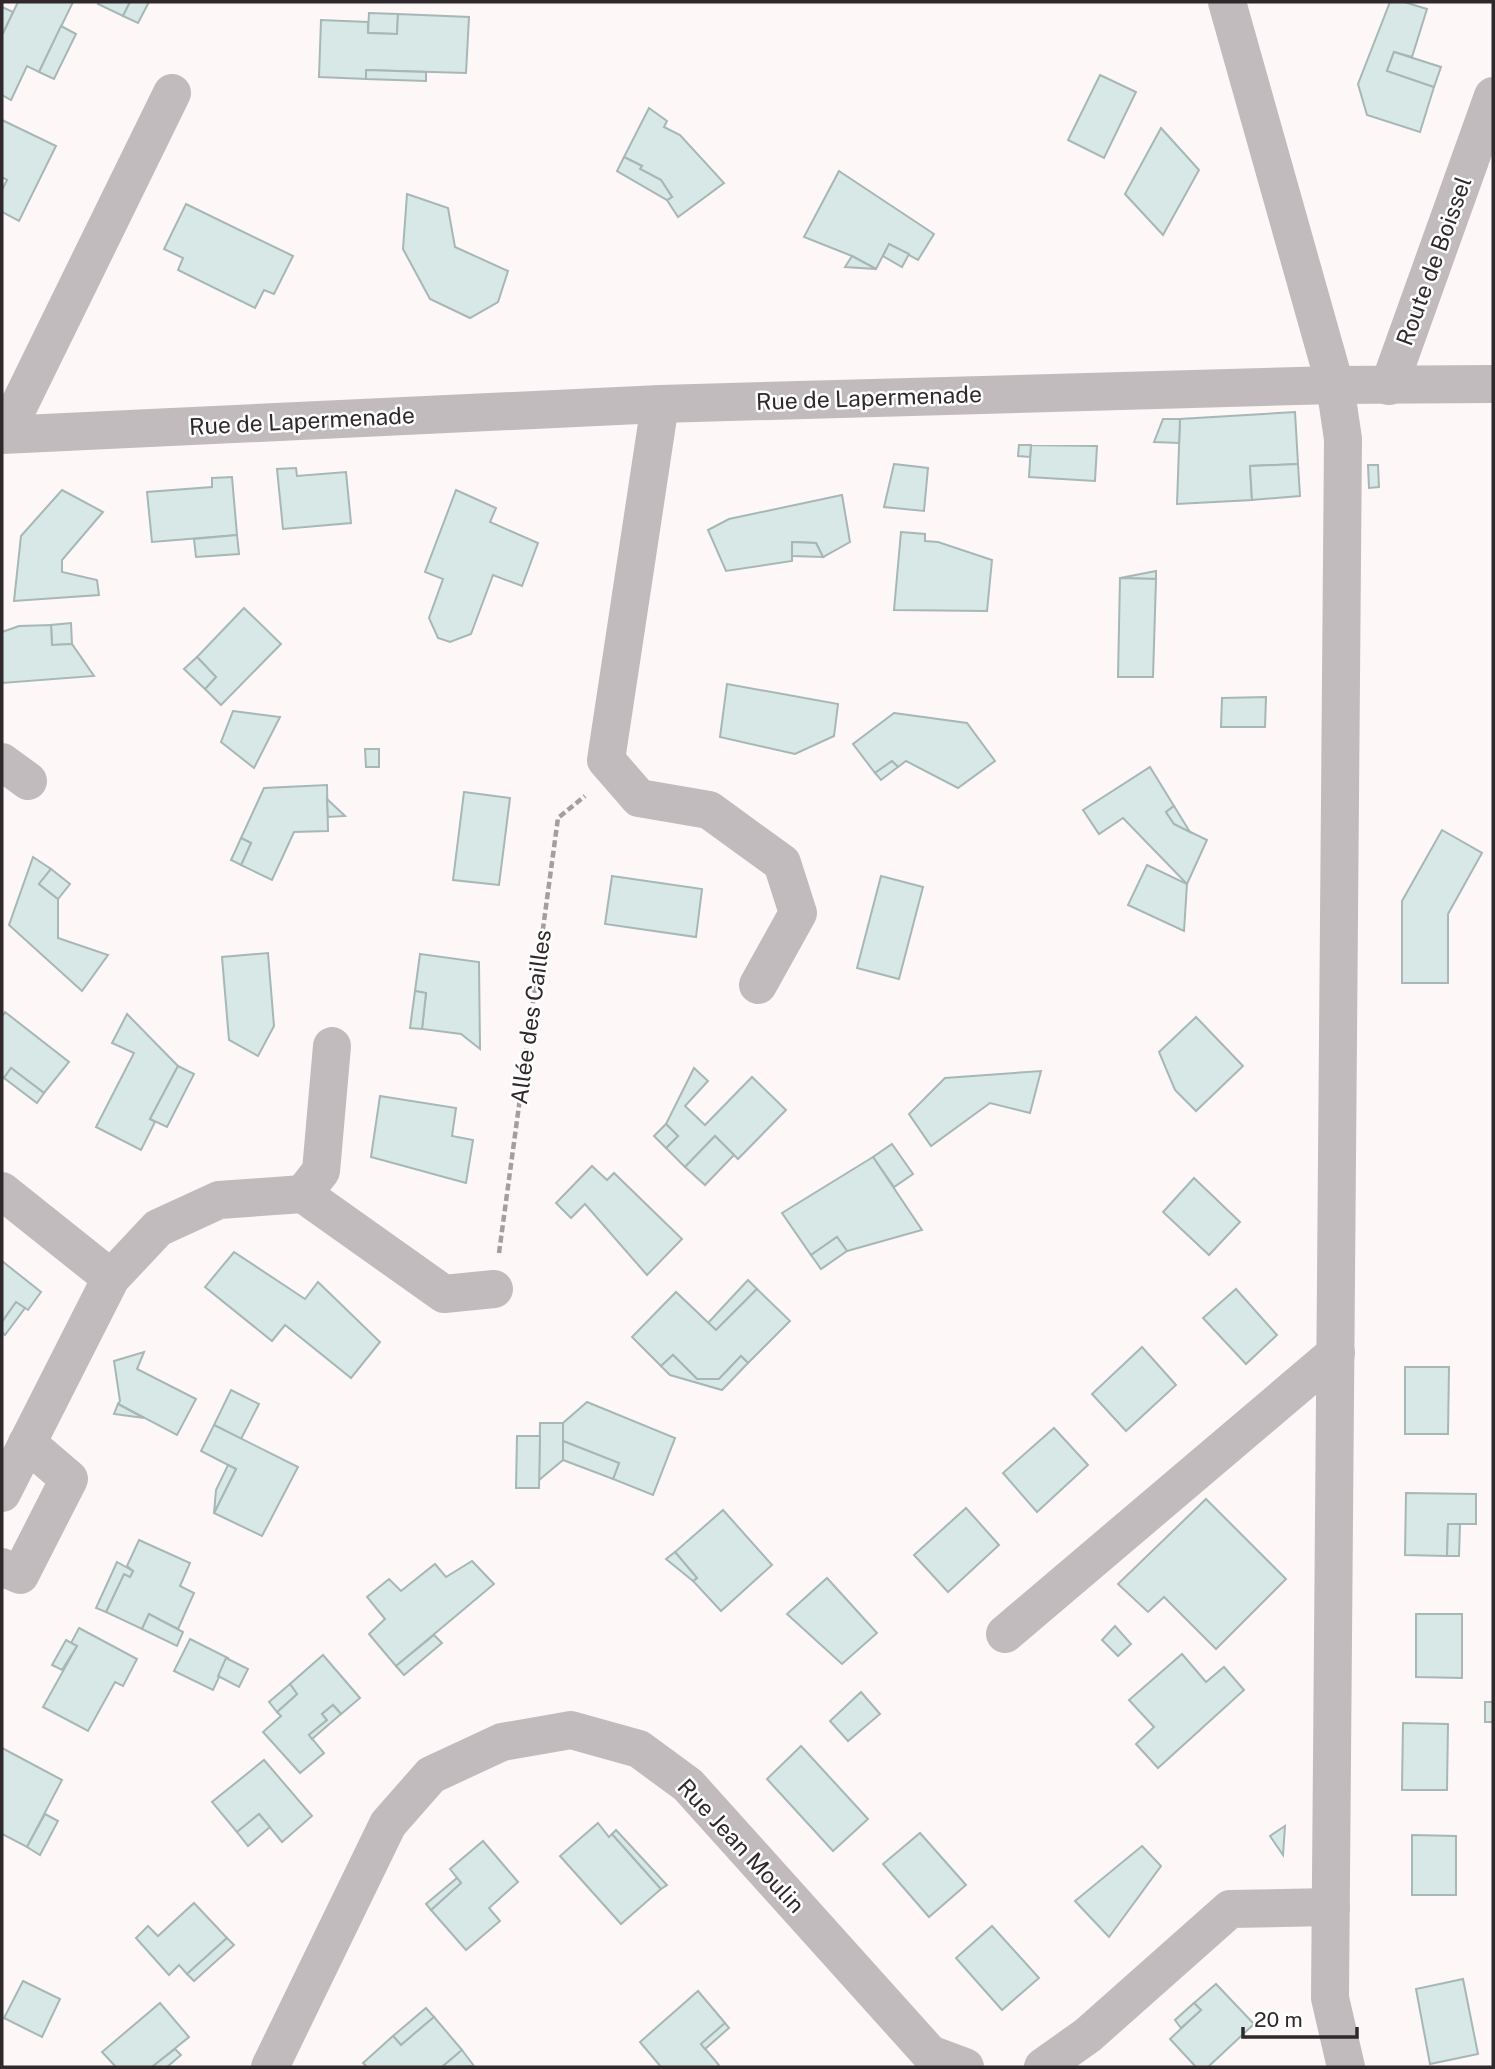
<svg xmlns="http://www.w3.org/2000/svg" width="1495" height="2069" font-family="'Public Sans',sans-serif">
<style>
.building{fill:#d7e8e6;stroke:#a7b7b5;stroke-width:2}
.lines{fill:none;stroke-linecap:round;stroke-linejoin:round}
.path{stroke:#a49ea0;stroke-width:4.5;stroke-dasharray:7 3.5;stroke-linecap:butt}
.minor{stroke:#c2bbbd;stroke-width:38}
.labels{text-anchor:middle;stroke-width:5;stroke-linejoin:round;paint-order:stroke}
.street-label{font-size:23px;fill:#2f292b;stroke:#fff}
</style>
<rect width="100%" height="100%" fill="#fdf7f8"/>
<g class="building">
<path d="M18 2H73L39 72 27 66 11 100 2 95V35Z"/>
<path d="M99 2H130L123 16 98 4Z"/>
<path d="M130 2H149L138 23 123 16Z"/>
<path d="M1390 2H1404L1427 9 1412 57 1394 52 1387 71 1434 87 1420 132 1367 115 1358 84Z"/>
<path d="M2 7 13 12 2 35Z"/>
<path d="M369 13 398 14 397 34 368 33Z"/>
<path d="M398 14 469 17 466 73 366 70V79L319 77 321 20 368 22V33L397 34Z"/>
<path d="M61 26 76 34 54 79 39 72Z"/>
<path d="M1394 52 1441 67 1434 87 1387 71Z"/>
<path d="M366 70 426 72V81L366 79Z"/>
<path d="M1100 75 1136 92 1104 158 1068 140Z"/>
<path d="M649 108 667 121 664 127 680 135 724 183 678 217 667 200 672 197 661 180 640 169 642 166 624 157Z"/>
<path d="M2 120 56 146 19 221 2 212V190L7 180 2 177Z"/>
<path d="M1161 128 1199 170 1163 235 1125 194Z"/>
<path d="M624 157 642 166 640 169 661 180 672 197 667 200 617 171Z"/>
<path d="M839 171 934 234 918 260 889 244 876 269 852 256 804 237Z"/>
<path d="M407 194 448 208 455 247 508 271 498 302 470 318 430 299 403 249Z"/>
<path d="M186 204 293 256 274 294 264 290 255 308 178 270 183 258 164 249Z"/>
<path d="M889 244 909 254 902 267 883 256Z"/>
<path d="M852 256 876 269 845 267Z"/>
<path d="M1295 412 1298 464 1250 466 1252 500 1177 504 1180 419Z"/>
<path d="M1163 419H1180L1179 443 1154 442Z"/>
<path d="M1019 445 1097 446 1095 481 1029 477 1031 445Z"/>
<path d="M1019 445H1031L1030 457 1018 456Z"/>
<path d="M894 464 928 468 924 511 884 507Z"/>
<path d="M1298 464 1300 496 1252 500 1250 466Z"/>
<path d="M1368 465H1378L1379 487 1369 488Z"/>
<path d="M296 468 297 476 346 472 351 523 283 529 277 469Z"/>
<path d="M232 477 237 535 152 542 147 492 212 487V478Z"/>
<path d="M62 490 103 512 62 560V572L97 580 99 595 14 601 21 536Z"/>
<path d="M456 490 496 508 490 522 538 543 522 586 493 575 471 634 450 642 438 638 429 618 443 579 425 572Z"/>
<path d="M842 495 850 542 823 557 816 543 792 542V561L726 571 708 530 729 519Z"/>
<path d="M901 532 925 534V541L938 542 992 560 987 611 894 610Z"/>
<path d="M237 535 239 554 196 557 194 539Z"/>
<path d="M792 542 816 543 823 557 792 556Z"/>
<path d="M1156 571V579L1120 578Z"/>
<path d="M1120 578 1156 579 1153 677H1118Z"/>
<path d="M244 608 281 644 221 705 205 689 216 677 197 657Z"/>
<path d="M71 623 72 644 52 645 51 625Z"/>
<path d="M51 625 52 645 72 644 94 676 2 683V632L19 626Z"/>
<path d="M197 657 216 677 205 689 184 669Z"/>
<path d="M727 684 838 704 834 736 795 754 720 737Z"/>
<path d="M1266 697 1265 727H1221L1222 698Z"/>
<path d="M233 711 280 717 254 768 221 742Z"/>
<path d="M894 713 967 723 995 761 958 788 906 761 898 767 892 761 875 773 853 744Z"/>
<path d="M365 749H379V767H366Z"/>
<path d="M892 761 898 767 881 780 875 773Z"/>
<path d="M1150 767 1174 806 1166 812 1174 824 1207 840 1187 884 1123 818 1099 834 1083 810Z"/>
<path d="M327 785 328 831 294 832 272 880 241 865 251 843 241 838 264 788Z"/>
<path d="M464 792 510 798 499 885 453 880Z"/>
<path d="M327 799 345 816 328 817Z"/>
<path d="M1174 806 1190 832 1174 824 1166 812Z"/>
<path d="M1442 830 1482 853 1448 914V983H1402V901Z"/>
<path d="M241 838 251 843 241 865 231 860Z"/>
<path d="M33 857 51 869 39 884 58 899V938L108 955 82 991 9 925Z"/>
<path d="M1147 865 1187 884 1184 931 1128 905Z"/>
<path d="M51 869 70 884 58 899 39 884Z"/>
<path d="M612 876 702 889 696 937 605 924Z"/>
<path d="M881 876 923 887 899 979 857 968Z"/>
<path d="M268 953 274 1026 258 1056 229 1040 222 957Z"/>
<path d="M420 954 479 962 480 1049 461 1034 422 1029 426 993 415 991Z"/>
<path d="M415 991 426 993 422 1029 410 1028Z"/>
<path d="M5 1012 69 1062 44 1093 11 1068 4 1078 2 1076V1017Z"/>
<path d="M127 1014 178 1066 150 1119 155 1122 141 1150 96 1127 134 1053 112 1043Z"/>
<path d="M1196 1017 1243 1066 1196 1111 1175 1090 1159 1052Z"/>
<path d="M178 1066 194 1074 167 1127 150 1119Z"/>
<path d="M11 1068 44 1093 37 1103 4 1078Z"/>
<path d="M694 1068 708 1081 685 1106 705 1125 752 1077 786 1110 738 1159 715 1136 685 1167 666 1148 678 1136 666 1124Z"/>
<path d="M1041 1071 1030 1113 990 1103 931 1146 909 1114 945 1078Z"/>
<path d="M380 1096 456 1108 452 1136 473 1140 466 1183 371 1157Z"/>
<path d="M666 1124 678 1136 666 1148 654 1136Z"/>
<path d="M715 1136 734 1155 705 1185 685 1167Z"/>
<path d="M892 1144 913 1174 894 1187 873 1157Z"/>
<path d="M873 1157 922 1230 847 1251 837 1237 811 1255 782 1213Z"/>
<path d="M592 1166 607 1180 614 1173 682 1239 647 1275 585 1204 571 1218 556 1203Z"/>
<path d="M1194 1178 1240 1222 1209 1255 1163 1212Z"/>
<path d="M837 1237 847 1251 821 1269 811 1255Z"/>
<path d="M234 1252 305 1299 318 1282 380 1342 351 1378 285 1325 272 1341 205 1287Z"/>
<path d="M2 1261 41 1292 28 1310 16 1302 2 1322Z"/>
<path d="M748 1280 757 1289 716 1330 708 1323Z"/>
<path d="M757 1289 790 1321 748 1363 741 1356 719 1379H697L673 1355 661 1366 632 1337 676 1292 716 1330Z"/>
<path d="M1236 1289 1277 1335 1246 1364 1203 1318Z"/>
<path d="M16 1302 25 1308 5 1335 2 1332V1322Z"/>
<path d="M1142 1347 1176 1385 1126 1431 1092 1394Z"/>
<path d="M144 1352 137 1369 196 1399 177 1435 118 1404 120 1401 114 1361Z"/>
<path d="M673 1355 697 1379H719L741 1356 748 1363 722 1390 670 1375 661 1366Z"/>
<path d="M1405 1367H1449L1448 1434H1405Z"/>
<path d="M231 1390 259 1404 241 1439 214 1425Z"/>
<path d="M587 1402 675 1438 653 1495 613 1479 619 1463 563 1441V1423Z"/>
<path d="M118 1404 144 1418 114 1414Z"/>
<path d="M540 1423H563V1460L539 1480Z"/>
<path d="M214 1425 298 1467 262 1536 214 1513 236 1469 201 1451Z"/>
<path d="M1054 1428 1088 1465 1037 1512 1003 1473Z"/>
<path d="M517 1436H540L539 1488H516Z"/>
<path d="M563 1441 619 1463 613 1479 563 1460Z"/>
<path d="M228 1465 236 1469 214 1513 216 1490Z"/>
<path d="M1406 1493 1476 1494V1524H1448L1447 1556 1405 1555Z"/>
<path d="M1206 1499 1286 1579 1216 1649 1164 1597 1148 1612 1118 1584Z"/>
<path d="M966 1508 999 1545 948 1592 914 1555Z"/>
<path d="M723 1510 772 1565 721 1611 693 1581 697 1578 675 1552Z"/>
<path d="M1448 1524H1460L1459 1556H1447Z"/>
<path d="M139 1540 190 1563 180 1586 194 1593 178 1629 149 1614 142 1629 106 1612 124 1574 130 1577 133 1571 127 1566Z"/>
<path d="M675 1552 697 1578 693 1581 666 1559Z"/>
<path d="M472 1561 494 1584 396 1666 369 1634 385 1619 367 1597 389 1579 401 1591 435 1564 446 1577Z"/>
<path d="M117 1562 133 1571 130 1577 124 1574 106 1612 96 1608Z"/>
<path d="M827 1578 877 1633 842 1664 787 1614Z"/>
<path d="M149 1614 183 1632 177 1646 142 1629Z"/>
<path d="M1416 1614H1462V1678L1416 1677Z"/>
<path d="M1115 1626 1131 1644 1118 1656 1102 1640Z"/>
<path d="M79 1628 137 1659 123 1686 115 1682 88 1731 43 1707 77 1646 71 1643Z"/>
<path d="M434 1635 442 1643 404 1675 396 1666Z"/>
<path d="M190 1639 228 1658 213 1690 174 1671Z"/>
<path d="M66 1640 77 1646 62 1670 52 1665Z"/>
<path d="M1182 1654 1206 1682 1224 1667 1244 1690 1158 1768 1136 1744 1154 1727 1129 1700Z"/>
<path d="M323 1655 360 1698 341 1714 333 1705 322 1714 327 1720 309 1735 324 1753 300 1773 263 1732 281 1716 277 1712 297 1694 290 1684Z"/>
<path d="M226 1658 248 1669 239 1687 218 1676Z"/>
<path d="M290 1684 297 1694 277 1712 269 1702Z"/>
<path d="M861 1692 880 1714 848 1741 830 1721Z"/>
<rect x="1485" y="1702" width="8" height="20"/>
<path d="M333 1705 341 1714 312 1739 309 1735 327 1720 322 1714Z"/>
<path d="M1403 1723 1448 1724 1447 1790H1402Z"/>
<path d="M801 1746 868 1819 833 1851 767 1779Z"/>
<path d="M2 1748 62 1780 27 1847 2 1834Z"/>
<path d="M264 1760 312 1816 282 1842 259 1814 237 1832 212 1802Z"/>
<path d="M45 1814 58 1821 40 1855 27 1847Z"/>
<path d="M259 1814 270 1827 248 1846 237 1832Z"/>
<path d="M598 1823 609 1837 612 1834 661 1889 621 1924 560 1856Z"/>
<path d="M1285 1826 1283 1855 1270 1836Z"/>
<path d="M616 1830 667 1885 661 1889 612 1834Z"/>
<path d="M920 1833 966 1885 929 1917 883 1864Z"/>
<path d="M1412 1835 1456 1836V1895H1412Z"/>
<path d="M483 1841 518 1882 489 1908 500 1921 466 1950 431 1910 461 1883 450 1869Z"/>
<path d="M1142 1846 1161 1866 1109 1937 1075 1901Z"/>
<path d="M457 1878 461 1883 431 1910 426 1904Z"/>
<path d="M194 1903 227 1938 187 1974 179 1965 169 1975 136 1938 148 1926 158 1936Z"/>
<path d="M992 1926 1039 1978 1002 2010 956 1958Z"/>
<path d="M227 1938 234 1945 194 1981 187 1974Z"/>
<path d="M1463 1979 1478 2054 1430 2064 1416 1989Z"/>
<path d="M23 1981 60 1999 42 2037 4 2018Z"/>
<path d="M1216 1984 1254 2024 1208 2067H1196L1170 2039 1201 2010 1194 2003Z"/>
<path d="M698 1991 725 2023 701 2044 719 2065 716 2067H661L640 2042Z"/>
<path d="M160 2003 189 2037 152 2067H116L102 2052Z"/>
<path d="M1194 2003 1201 2010 1181 2028 1175 2020Z"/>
<path d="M426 2008 434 2017 401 2045 393 2036Z"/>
<path d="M434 2017 462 2050 442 2067H367L363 2063 393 2036 401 2045Z"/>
<path d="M725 2023 729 2028 705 2049 701 2044Z"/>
<path d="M175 2049 181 2055 167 2067H152Z"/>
<path d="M462 2050 474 2066 442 2067Z"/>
</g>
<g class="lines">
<path class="path" d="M499 1253 558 818 585 796"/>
<g class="minor">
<path d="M1227 2 1335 385 1343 439 1330 1998 1346 2067"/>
<path d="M1389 386 1493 96"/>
<path d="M660 404 606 760 639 798 709 810 782 863 798 913 758 985"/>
<path d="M5 434 172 93"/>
<path d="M2 435 660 404 1335 385 1493 384"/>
<path d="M2 762 28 781"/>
<path d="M2 1191 111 1278"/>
<path d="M303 1194 321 1171 332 1046"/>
<path d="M2 1493 111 1278 158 1228 219 1200 303 1194 444 1294 494 1289"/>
<path d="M2 1567 20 1575 69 1479 27 1443"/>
<path d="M1005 1634 1336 1353"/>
<path d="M270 2067 388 1824 431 1775 502 1742 571 1730 639 1749 688 1785 930 2054 965 2067"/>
<path d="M1043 2067 1088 2035 1230 1909 1331 1907"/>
</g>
</g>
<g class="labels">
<g class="street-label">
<text transform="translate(1434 261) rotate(-70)" y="8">Route de Boissel</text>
<text transform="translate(869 398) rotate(-2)" y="8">Rue de Lapermenade</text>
<text transform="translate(302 421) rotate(-3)" y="8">Rue de Lapermenade</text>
<text transform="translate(531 1017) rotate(-82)" y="8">Allée des Cailles</text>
<text transform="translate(741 1846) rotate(47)" y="8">Rue Jean Moulin</text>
</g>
</g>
<rect width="1495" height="2069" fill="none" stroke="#2f292b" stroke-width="7"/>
<path d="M1243 2027v10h114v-10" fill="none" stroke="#2f292b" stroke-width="3.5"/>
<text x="1254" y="2027" font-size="21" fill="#2f292b" stroke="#ffffff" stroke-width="5" paint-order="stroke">20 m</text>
</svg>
